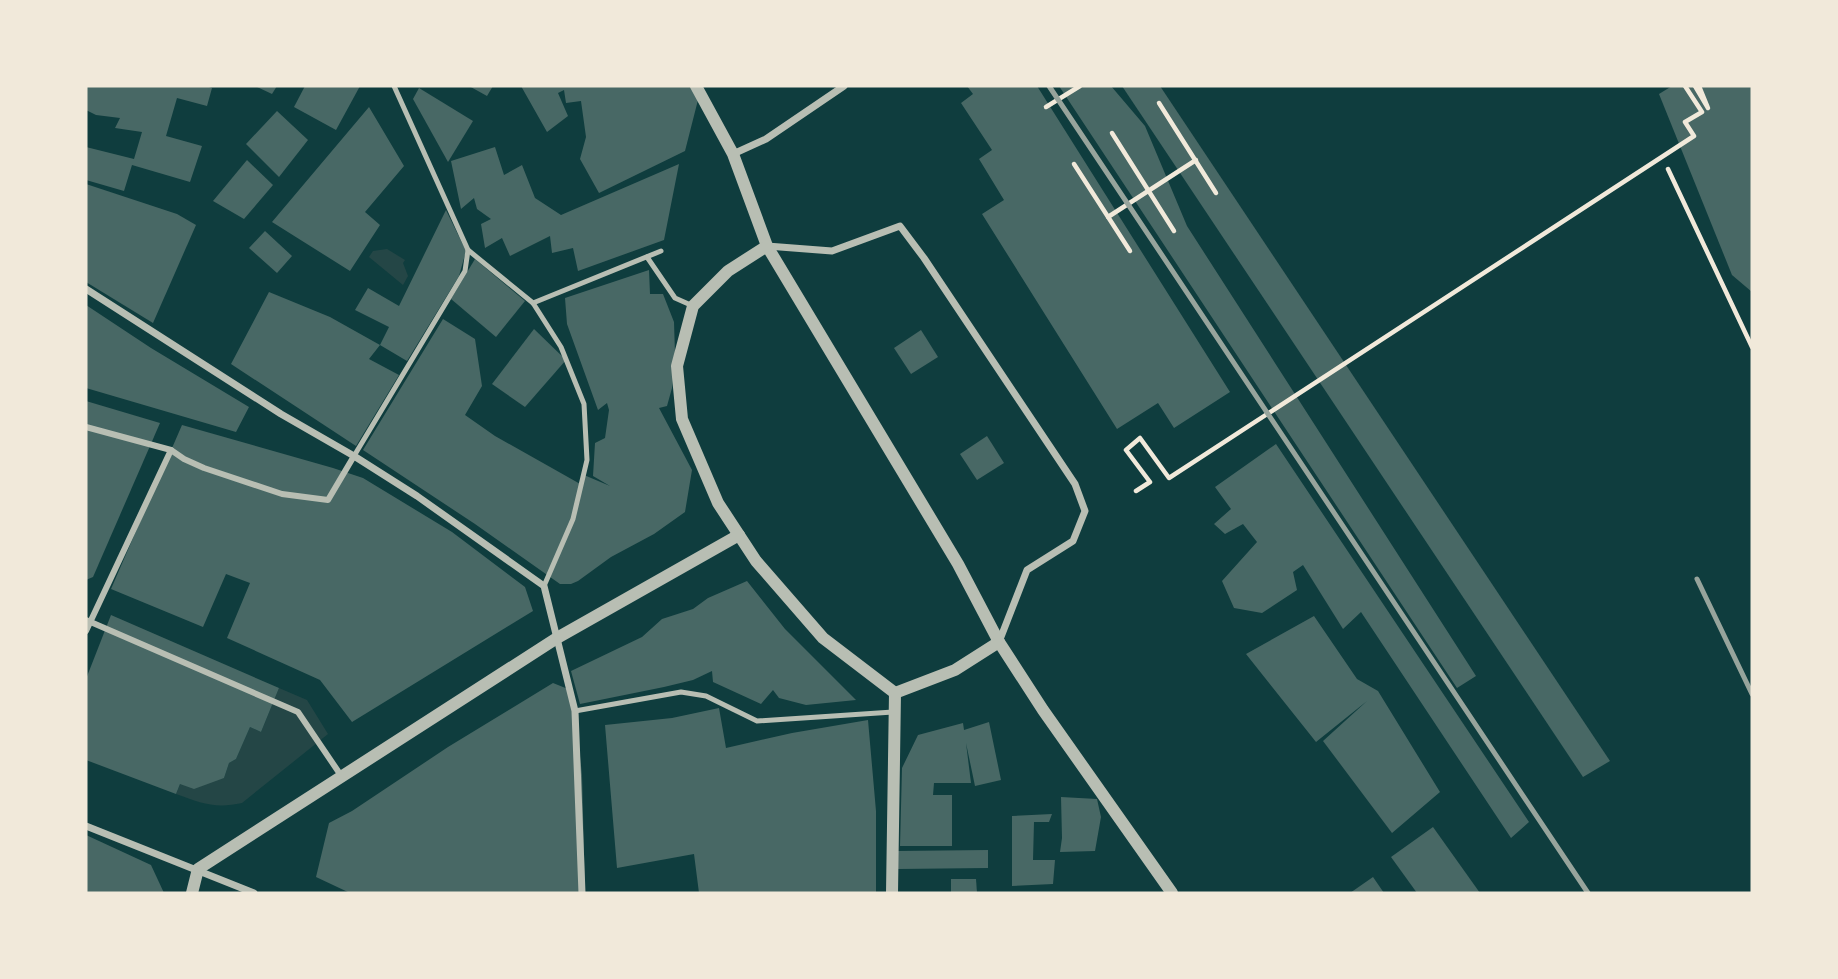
<svg xmlns="http://www.w3.org/2000/svg" width="1838" height="979" font-family="'DejaVu Sans',sans-serif">
<style>
.green{fill:#244646}
.building{fill:#486865}
.lines{fill:none;stroke-linecap:round;stroke-linejoin:round}
.path{stroke:#f1e9da;stroke-width:4.5}
.service{stroke:#b8beb3;stroke-width:5}
.pedestrian{stroke:#b8beb3;stroke-width:6}
.minor{stroke:#b8beb3;stroke-width:7}
.tertiary{stroke:#b8beb3;stroke-width:12}
.rail{stroke:#97a49c;stroke-width:5}
</style>
<rect width="100%" height="100%" fill="#0f3d3e"/>
<g class="green">
<path d="M387 249 405 260 403 263 408 276 403 285 369 257 373 251Z"/>
<path d="M279 688 307 700 328 734 242 803C215 809 201 803 176 794L180 784 224 778 229 763 236 759 250 727 261 732Z"/>
</g>
<g class="building">
<path d="M86 86H206L212 88 207 106 177 98 166 136 202 146 190 182 132 165 124 191 86 180V147L134 159 142 132 115 128 120 118 96 115 86 110Z"/>
<path d="M255 86H277L272 94Z"/>
<path d="M305 86H360L336 130 294 107Z"/>
<path d="M469 86H493L487 96Z"/>
<path d="M521 86H693L699 96 685 151 599 193 580 159 586 137 581 101 566 103 564 90 558 93 568 116 547 132Z"/>
<path d="M967 86H1037L1230 392 1174 428 1158 403 1117 429 982 214 1004 200 979 159 992 150 961 103 973 94Z"/>
<path d="M1059 86H1111L1145 126 1187 226 1476 676 1457 688Z"/>
<path d="M1122 86H1160L1610 761 1583 777Z"/>
<path d="M1672 86H1752V292L1732 275 1659 94Z"/>
<path d="M419 88 473 121 448 162 413 99Z"/>
<path d="M369 107 404 166 365 212 380 225 350 271 272 222Z"/>
<path d="M277 111 308 140 279 177 246 144Z"/>
<path d="M495 147 504 175 522 165 535 198 561 215 679 164 664 240 578 271 573 248 552 253 550 236 510 256 502 238 485 248 481 224 491 219 477 209 474 198 461 209 451 161Z"/>
<path d="M247 160 273 185 244 219 213 201Z"/>
<path d="M86 184 177 214 196 225 153 323 86 282Z"/>
<path d="M446 210 466 251 459 276 407 361 380 345 389 327 355 310 368 288 399 306Z"/>
<path d="M265 231 292 256 277 273 249 248Z"/>
<path d="M475 259 525 301 496 337 451 299Z"/>
<path d="M649 270 650 294H663L674 322 675 354 672 388 667 406 659 408 692 470 685 512 654 534 611 557 578 581 571 584H560L475 524 363 450 443 319 475 339 482 386 465 415 495 436 582 485 584 475 610 486 593 476 595 443 605 438 609 410 607 403 598 410 567 324 565 298Z"/>
<path d="M269 292 330 317 380 345 369 359 399 375 356 446 231 364Z"/>
<path d="M86 305 151 348 249 407 236 432 86 388Z"/>
<path d="M534 329 566 360 525 407 492 384Z"/>
<path d="M921 330 938 357 911 374 894 348Z"/>
<path d="M86 401 160 423 93 577 86 580Z"/>
<path d="M182 425 333 468 363 478 452 532 525 587 533 611 352 722 320 680 227 638 250 583 226 574 203 627 111 589Z"/>
<path d="M987 436 1004 463 977 480 960 454Z"/>
<path d="M1276 444 1529 822 1511 838 1361 612 1343 629 1303 565 1293 572 1297 590 1262 613 1234 608 1222 581 1257 542 1243 524 1225 534 1214 524 1231 509 1215 487Z"/>
<path d="M747 581 785 629 856 700 806 705 779 698 773 690 761 704 713 682 712 671 693 680 664 687 580 704 571 671 642 637 662 619 693 609 708 598Z"/>
<path d="M111 615 279 688 261 732 250 727 236 759 229 763 224 778 194 789 180 784 176 794 86 760V679Z"/>
<path d="M1314 616 1357 679 1378 691 1440 792 1392 833 1323 741 1367 701 1316 742 1246 654Z"/>
<path d="M553 683 573 691 582 775 585 893H350L316 877 329 823 352 811 448 747Z"/>
<path d="M719 708 726 748 792 733 868 720 876 811V893H699L694 854 617 868 605 725 672 718Z"/>
<path d="M989 722 1001 780 975 786 966 743 971 783H934L933 795H952V846H900L902 768 918 735 963 723 964 730Z"/>
<path d="M1061 797 1097 799 1101 817 1095 851 1060 852 1062 838Z"/>
<path d="M1052 814 1049 822H1034L1033 860H1055L1053 884 1012 886V816Z"/>
<path d="M1433 827 1480 893H1417L1391 857Z"/>
<path d="M86 835 151 865 164 893H86Z"/>
<path d="M988 850V868L898 869 897 851Z"/>
<path d="M1373 877 1384 893H1350Z"/>
<path d="M951 879H976L977 893H951Z"/>
</g>
<g class="lines">
<g class="path">
<path d="M1695 86 1708 108 1699 86"/>
<path d="M1159 103 1216 193"/>
<path d="M1046 107 1080 86"/>
<path d="M1112 133 1174 231"/>
<path d="M1074 164 1130 251"/>
<path d="M1668 169 1752 347"/>
<path d="M1108 217 1196 160"/>
<path d="M1136 491 1150 482 1126 450 1140 438 1169 478 1694 136 1685 122 1702 112 1685 86"/>
</g>
<g class="service">
<path d="M394 86 468 250 533 303 561 347 584 404 587 460 573 519 544 586"/>
<path d="M647 257 675 298 693 306"/>
<path d="M533 303 661 251"/>
<path d="M354 456 465 271 468 250"/>
<path d="M575 711 681 692 706 696 757 721 893 712"/>
</g>
<g class="pedestrian">
<path d="M86 427 171 450 184 459 204 468 282 494 328 500 354 456"/>
<path d="M86 620 298 712 342 777"/>
<path d="M86 631 171 450"/>
</g>
<g class="minor">
<path d="M733 154 766 139 844 86"/>
<path d="M767 246 832 251 900 226 924 258 1075 484 1085 511 1073 541 1027 570 999 642"/>
<path d="M86 289 281 414 354 456 417 496 544 586 575 711 582 893"/>
<path d="M86 826 254 893"/>
</g>
<g class="tertiary">
<path d="M696 86 733 154 767 246 958 564 999 642 1043 710 1172 893"/>
<path d="M767 246 728 271 693 306 677 366 682 419 718 503 756 561 823 638 895 693 892 893"/>
<path d="M895 693 955 670 999 642"/>
<path d="M192 893 198 869 557 638 739 535"/>
</g>
<g class="rail">
<path d="M1049 86 1588 893"/>
<path d="M1697 579 1752 694"/>
</g>
</g>
<rect width="1838" height="979" fill="none" stroke="#f1e9da" stroke-width="175"/>
</svg>
